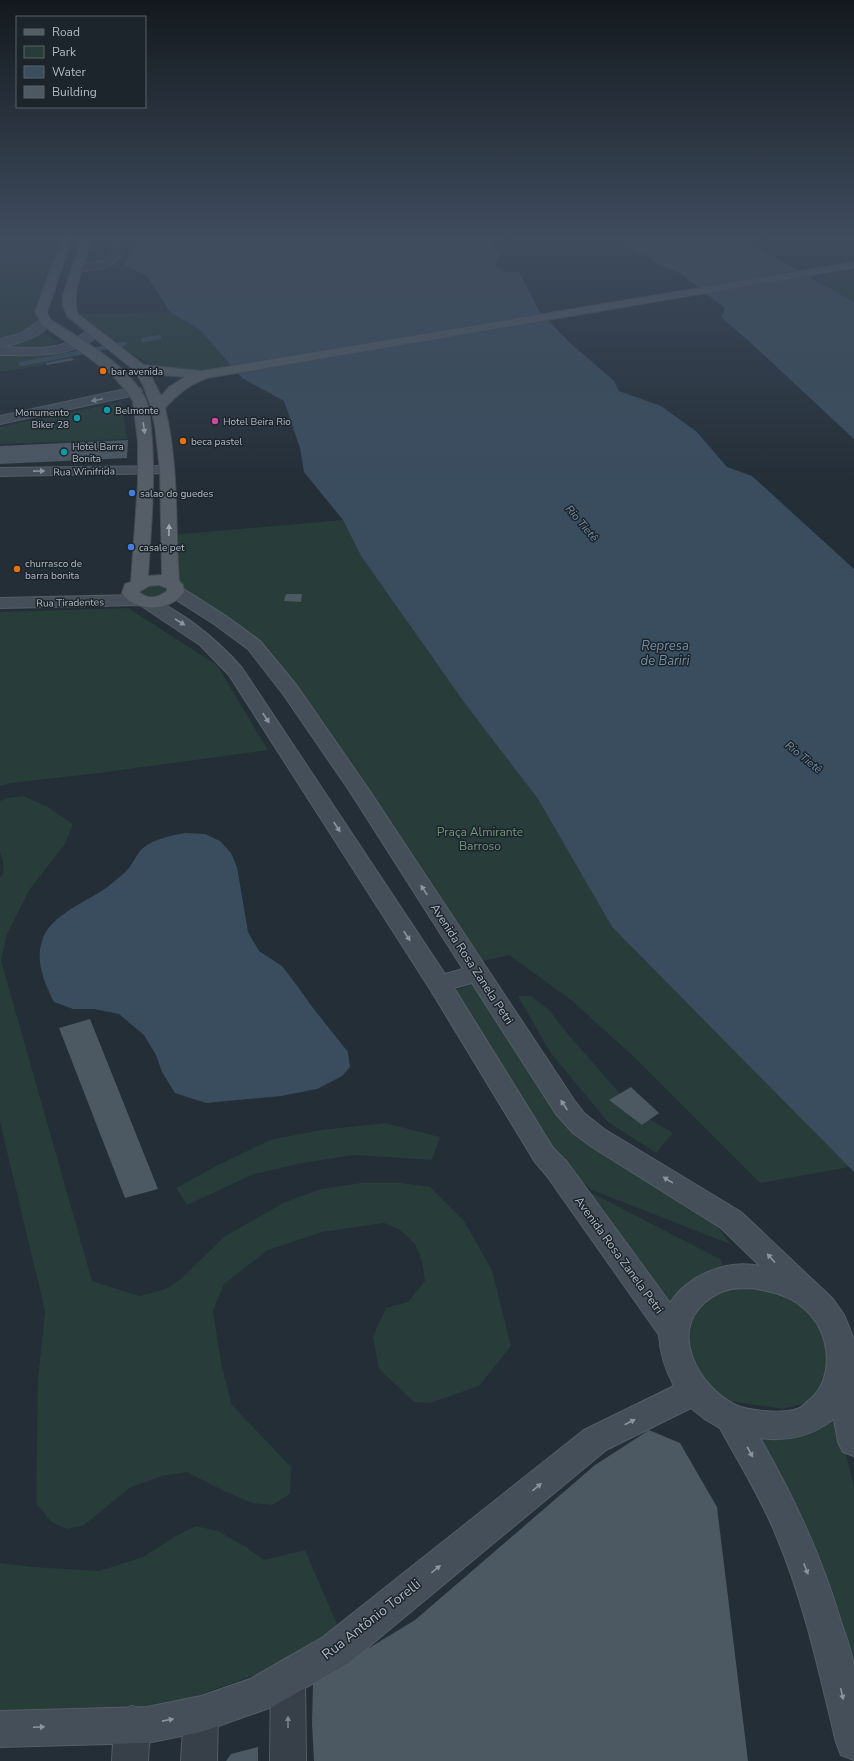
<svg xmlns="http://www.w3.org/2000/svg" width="854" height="1761" font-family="'Nunito Sans',sans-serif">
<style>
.green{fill:#283c3a}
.water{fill:#3a4d5e}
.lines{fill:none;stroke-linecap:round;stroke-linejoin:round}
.stream{stroke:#3a4d5e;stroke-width:4.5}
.building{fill:#4c5862}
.street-casing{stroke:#555d65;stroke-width:2}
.secondary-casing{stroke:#555d65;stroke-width:2}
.primary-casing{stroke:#434b54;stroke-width:2}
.street{fill:#373f48;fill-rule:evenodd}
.secondary{fill:#454f5a;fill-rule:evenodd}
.primary{fill:#555e67;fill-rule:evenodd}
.oneway{fill:#8c959f}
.oneway2{fill:#9fa8b1}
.oneway3{fill:#7b838c}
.food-dot{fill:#e8710a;stroke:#1c242c;stroke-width:1.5}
.culture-dot{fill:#0f9aa8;stroke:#1c242c;stroke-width:1.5}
.hotel-dot{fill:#d1479c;stroke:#1c242c;stroke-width:1.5}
.shop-dot{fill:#3f7fe0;stroke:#1c242c;stroke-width:1.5}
.labels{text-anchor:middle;stroke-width:3;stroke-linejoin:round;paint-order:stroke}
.far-poi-label{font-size:10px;fill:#b2bac4;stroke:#1c242c;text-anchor:start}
.far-street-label{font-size:10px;fill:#b2bac4;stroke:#1c242c}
.far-water-label{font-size:11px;font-style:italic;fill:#758ea4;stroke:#1c242c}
.park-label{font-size:12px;fill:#729777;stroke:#1c242c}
.street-label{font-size:12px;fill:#b2bac4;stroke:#1c242c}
.water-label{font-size:13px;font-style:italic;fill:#758ea4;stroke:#1c242c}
.near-street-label{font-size:14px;fill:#b2bac4;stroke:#1c242c}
</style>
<rect width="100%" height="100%" fill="#232e37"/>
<g class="green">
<path d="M0 238H61C56 259 46 323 27 333 20 337 8 339 0 339Z"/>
<path d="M854 271V302L811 277Z"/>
<path d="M170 312 200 330 234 369C216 371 185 375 167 370 139 363 104 332 80 314Z"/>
<path d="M40 329 58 343 44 345 0 346V344Z"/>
<path d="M65 353 73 361 0 372V355Z"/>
<path d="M121 402 127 439 0 444V427Z"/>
<path d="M343 520 361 556 466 705 538 799 612 927 850 1167 760 1183 633 1056 571 1000 509 955 479 962 277 666 177 586 170 535Z"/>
<path d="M140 583 172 586 164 597H138Z"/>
<path d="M128 608 217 665 268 750 99 773 12 783 0 786V612Z"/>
<path d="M23 796 46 806 73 824 65 844 30 889 7 934 1 960 92 1281 139 1296 166 1289 182 1278 224 1237 283 1203 321 1189 361 1183H402L430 1187 464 1221 492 1270 511 1346 479 1386 430 1403 414 1402 379 1369 373 1336 386 1308 408 1302 425 1281 422 1261 415 1244 400 1230 384 1223 322 1232 268 1250 224 1284 213 1311 222 1368 232 1405 291 1467 290 1494 272 1505 252 1503 226 1492 187 1472 162 1476 131 1487 84 1525 67 1529 51 1522 36 1503 38 1379 45 1311 0 1122V878L3 874V861L0 852V801L8 798Z"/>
<path d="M478 983 557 1108 711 1217 730 1244 592 1190 558 1160 450 992Z"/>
<path d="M518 996H531L549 1010 567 1033 634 1110 673 1133 656 1153 608 1122 550 1052Z"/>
<path d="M385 1123 440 1137 432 1160 353 1155 303 1163 254 1174 187 1205 176 1188 216 1166 270 1140 321 1130Z"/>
<path d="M569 1177 592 1193 722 1260 721 1279 667 1311Z"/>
<path d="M722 1285 771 1287 803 1302 833 1329 822 1399 783 1409 730 1401 703 1388 688 1352 684 1329 700 1299Z"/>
<path d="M837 1416 854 1487V1693L751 1435 768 1439H778Z"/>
<path d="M196 1526 218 1531 246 1547 264 1560 305 1550 339 1629 277 1667 169 1706 130 1713H0V1563L33 1567 99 1571 143 1557 176 1536Z"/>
</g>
<g class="water">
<path d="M138 238H487L500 254 495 266 504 272H519L539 311 569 342 614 381 619 391 661 406 697 432 727 467 752 476 854 569V1172L612 927 538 799 466 705 361 556 343 520 304 472 300 448 284 401 242 378 200 330 170 312 147 276 124 265Z"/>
<path d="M618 238H747L755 246 854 302V439L750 342 721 317 725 308 680 273 657 264 648 255H638Z"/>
<path d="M185 833 205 834 220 841 231 853 237 867 248 932 259 951 282 966 298 987 313 1008 348 1052 350 1067 342 1076 317 1089 281 1096 206 1103 175 1093 162 1072 156 1055 144 1035 119 1014 94 1009H73L54 1002C45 984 35 962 42 941 50 913 91 901 111 884 117 879 124 874 129 868 134 862 137 853 143 848 156 838 170 836 185 833Z"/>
</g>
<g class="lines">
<g class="stream">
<path d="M143 340 159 337"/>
<path d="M21 364 124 344"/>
</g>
</g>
<g class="building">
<path d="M72 358 74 360 47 365 46 363Z"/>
<path d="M128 440 127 458 0 464V446Z"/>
<path d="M286 594H302L301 602 284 601Z"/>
<path d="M90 1019 158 1189 125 1198 59 1028Z"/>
<path d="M631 1087 659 1113 642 1125 609 1100Z"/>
<path d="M649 1430 680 1443 717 1507 748 1761H314L312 1724 313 1682 415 1620 595 1465Z"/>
<path d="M258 1747V1761H226L231 1754Z"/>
</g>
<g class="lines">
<g class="street-casing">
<g id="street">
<path d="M116 238H126C121 259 115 268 92 270 86 271 79 272 73 270L72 268 73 266C98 259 108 270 116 238Z"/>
<path d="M288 1661 300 1666 305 1678 306 1761H270L271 1678 276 1666Z"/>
<path d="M201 1697 213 1702 218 1714 217 1761H181L184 1714 189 1702Z"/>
<path d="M132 1706 144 1712 150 1724 148 1761H112L114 1724 120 1712Z"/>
</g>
</g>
<g class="secondary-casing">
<g id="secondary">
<path d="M46 318 50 319 52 322C41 338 18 344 0 347V339L20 334 42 319Z"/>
<path d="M94 328 98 329 100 332C81 359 29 355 0 355V347C22 347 48 351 69 342 78 339 85 330 94 328Z"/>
<path d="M135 387 140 388 142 391 140 394 0 424V416Z"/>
<path d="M167 466 172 467 174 470 172 473 0 476V468Z"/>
<path d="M176 587 182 588 226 616 260 641 297 686 369 790 574 1100 585 1114 604 1129 741 1212 833 1299 844 1315 854 1339V1456L843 1452 838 1442 834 1419C811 1436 788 1442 760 1438 794 1497 822 1557 841 1622 846 1637 853 1653 854 1669 854 1697 854 1732 854 1760L841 1755 836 1742C819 1672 804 1601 776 1535 761 1498 739 1463 720 1428L706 1420 691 1408 606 1450 349 1663 272 1707 201 1732 147 1743 0 1747V1711L147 1707 201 1696 250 1679 323 1637 584 1430 674 1386C665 1369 660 1354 659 1335L547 1176 535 1162 430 989 229 675 200 645 140 605 0 608V598L139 595C175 604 218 640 242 668L445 974 463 969 349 790 283 694 248 649 214 624 170 596 168 592 170 588ZM472 983 556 1114 573 1133 592 1147 721 1228 760 1266C727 1259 688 1275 670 1303L567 1162 553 1148 454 988ZM752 1288C768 1291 784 1294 797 1303 807 1310 816 1320 821 1331 831 1355 829 1386 807 1402 804 1405 801 1408 797 1409 787 1412 774 1412 764 1411 754 1410 743 1409 734 1404 700 1387 669 1334 704 1303 711 1297 719 1292 728 1290 735 1287 744 1289 752 1288Z"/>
</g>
</g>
<g class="primary-casing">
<path id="primary" d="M62 238H72L47 312 50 319C82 340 122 361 143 394 149 404 150 417 151 429 156 478 151 527 148 576L162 575 160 471 155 426 150 404 143 385 135 371 67 316 63 306V295L82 238H92C86 260 70 293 78 314L144 365 202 371 854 262V268L207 378C187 386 179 393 165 408 179 465 175 523 179 581L183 585 184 592C171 612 135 613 122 593L125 584 131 582 138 483V442L133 402 129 394 112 375 88 357 42 325 35 312ZM150 374 185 377 169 387 161 396ZM159 585 167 588V591C158 598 148 600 139 592L149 586Z"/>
</g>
<use href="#street" class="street"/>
<use href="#secondary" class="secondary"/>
<use href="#primary" class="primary"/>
</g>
<defs><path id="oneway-solid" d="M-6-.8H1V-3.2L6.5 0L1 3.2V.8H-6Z"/></defs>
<g class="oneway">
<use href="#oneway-solid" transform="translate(97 400) rotate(168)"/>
<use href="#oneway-solid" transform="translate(39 471) rotate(-1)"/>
<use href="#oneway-solid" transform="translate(180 622) rotate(32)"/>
<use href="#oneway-solid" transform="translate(266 718) rotate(57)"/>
<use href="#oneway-solid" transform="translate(337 827) rotate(57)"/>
<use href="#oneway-solid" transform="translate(424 890) rotate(-123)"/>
<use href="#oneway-solid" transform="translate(407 936) rotate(57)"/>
<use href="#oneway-solid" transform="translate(564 1105) rotate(-124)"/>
<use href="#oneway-solid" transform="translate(668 1180) rotate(-148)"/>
<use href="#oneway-solid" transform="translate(771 1258) rotate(-132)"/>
<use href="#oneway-solid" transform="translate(630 1422) rotate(-27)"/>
<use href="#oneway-solid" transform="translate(750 1452) rotate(61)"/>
<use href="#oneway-solid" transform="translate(537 1487) rotate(-39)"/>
<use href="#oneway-solid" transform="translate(436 1569) rotate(-39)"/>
<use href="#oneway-solid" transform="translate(806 1569) rotate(69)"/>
<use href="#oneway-solid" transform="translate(842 1694) rotate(77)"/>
<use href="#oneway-solid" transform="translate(168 1720) rotate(-11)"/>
<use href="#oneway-solid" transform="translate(39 1727) rotate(-2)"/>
</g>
<g class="oneway2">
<use href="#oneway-solid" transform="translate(144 428) rotate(82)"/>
<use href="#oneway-solid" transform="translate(169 530) rotate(-89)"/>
</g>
<use class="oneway3" href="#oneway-solid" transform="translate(288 1722) rotate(-90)"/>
<linearGradient id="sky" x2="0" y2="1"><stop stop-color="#13191e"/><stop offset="0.49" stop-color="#3f4c5e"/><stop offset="1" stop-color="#3f4c5e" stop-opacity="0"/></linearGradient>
<rect width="854" height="484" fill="url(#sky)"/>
<g class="food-dot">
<circle cx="103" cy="371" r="4"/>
<circle cx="183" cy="441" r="4"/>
<circle cx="17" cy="569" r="4"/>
</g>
<g class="culture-dot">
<circle cx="107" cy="410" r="4"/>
<circle cx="77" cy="418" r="4"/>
<circle cx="64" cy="452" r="4"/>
</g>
<circle class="hotel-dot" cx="215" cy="421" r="4"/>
<g class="shop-dot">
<circle cx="132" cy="493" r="4"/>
<circle cx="131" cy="547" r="4"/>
</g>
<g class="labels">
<g class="far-poi-label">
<text x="111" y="375">bar avenida</text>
<text x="115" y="414">Belmonte</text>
<text x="69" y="416" text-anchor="end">Monumento<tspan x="69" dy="12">Biker 28</tspan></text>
<text x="223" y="425">Hotel Beira Rio</text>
<text x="191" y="445">beca pastel</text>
<text x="72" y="450">Hotel Barra<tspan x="72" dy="12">Bonita</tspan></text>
<text x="140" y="497">salao do guedes</text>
<text x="139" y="551">casale pet</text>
<text x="25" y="567">churrasco de<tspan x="25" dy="12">barra bonita</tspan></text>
</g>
<g class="far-street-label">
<text transform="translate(84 471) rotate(-1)" y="4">Rua Winifrida</text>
<text transform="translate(70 602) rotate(-1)" y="4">Rua Tiradentes</text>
</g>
<g class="far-water-label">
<text transform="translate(582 523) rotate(50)" y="4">Rio Tietê</text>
<text transform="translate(804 757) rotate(39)" y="4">Rio Tietê</text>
</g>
<g class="park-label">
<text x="480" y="836">Praça Almirante<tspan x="480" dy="14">Barroso</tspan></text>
</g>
<g class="street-label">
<text transform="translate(472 964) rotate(57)" y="4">Avenida Rosa Zanela Petri</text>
<text transform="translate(619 1255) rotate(54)" y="4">Avenida Rosa Zanela Petri</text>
</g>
<g class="water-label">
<text x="665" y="650">Represa<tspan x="665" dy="15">de Bariri</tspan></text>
</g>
<g class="near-street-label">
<text transform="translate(371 1619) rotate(-38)" y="5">Rua Antônio Torelli</text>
</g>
</g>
<rect x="16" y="16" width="130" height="92" fill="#1c242c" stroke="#586069"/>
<rect x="24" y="29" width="20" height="6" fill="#555e67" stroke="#586069"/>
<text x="52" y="36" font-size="12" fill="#b2bac4">Road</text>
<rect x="24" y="46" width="20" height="12" fill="#283c3a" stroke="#586069"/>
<text x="52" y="56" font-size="12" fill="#b2bac4">Park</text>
<rect x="24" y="66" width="20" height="12" fill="#3a4d5e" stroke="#586069"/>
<text x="52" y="76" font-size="12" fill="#b2bac4">Water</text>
<rect x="24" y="86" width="20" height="12" fill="#4c5862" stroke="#586069"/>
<text x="52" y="96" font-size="12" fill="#b2bac4">Building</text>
</svg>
